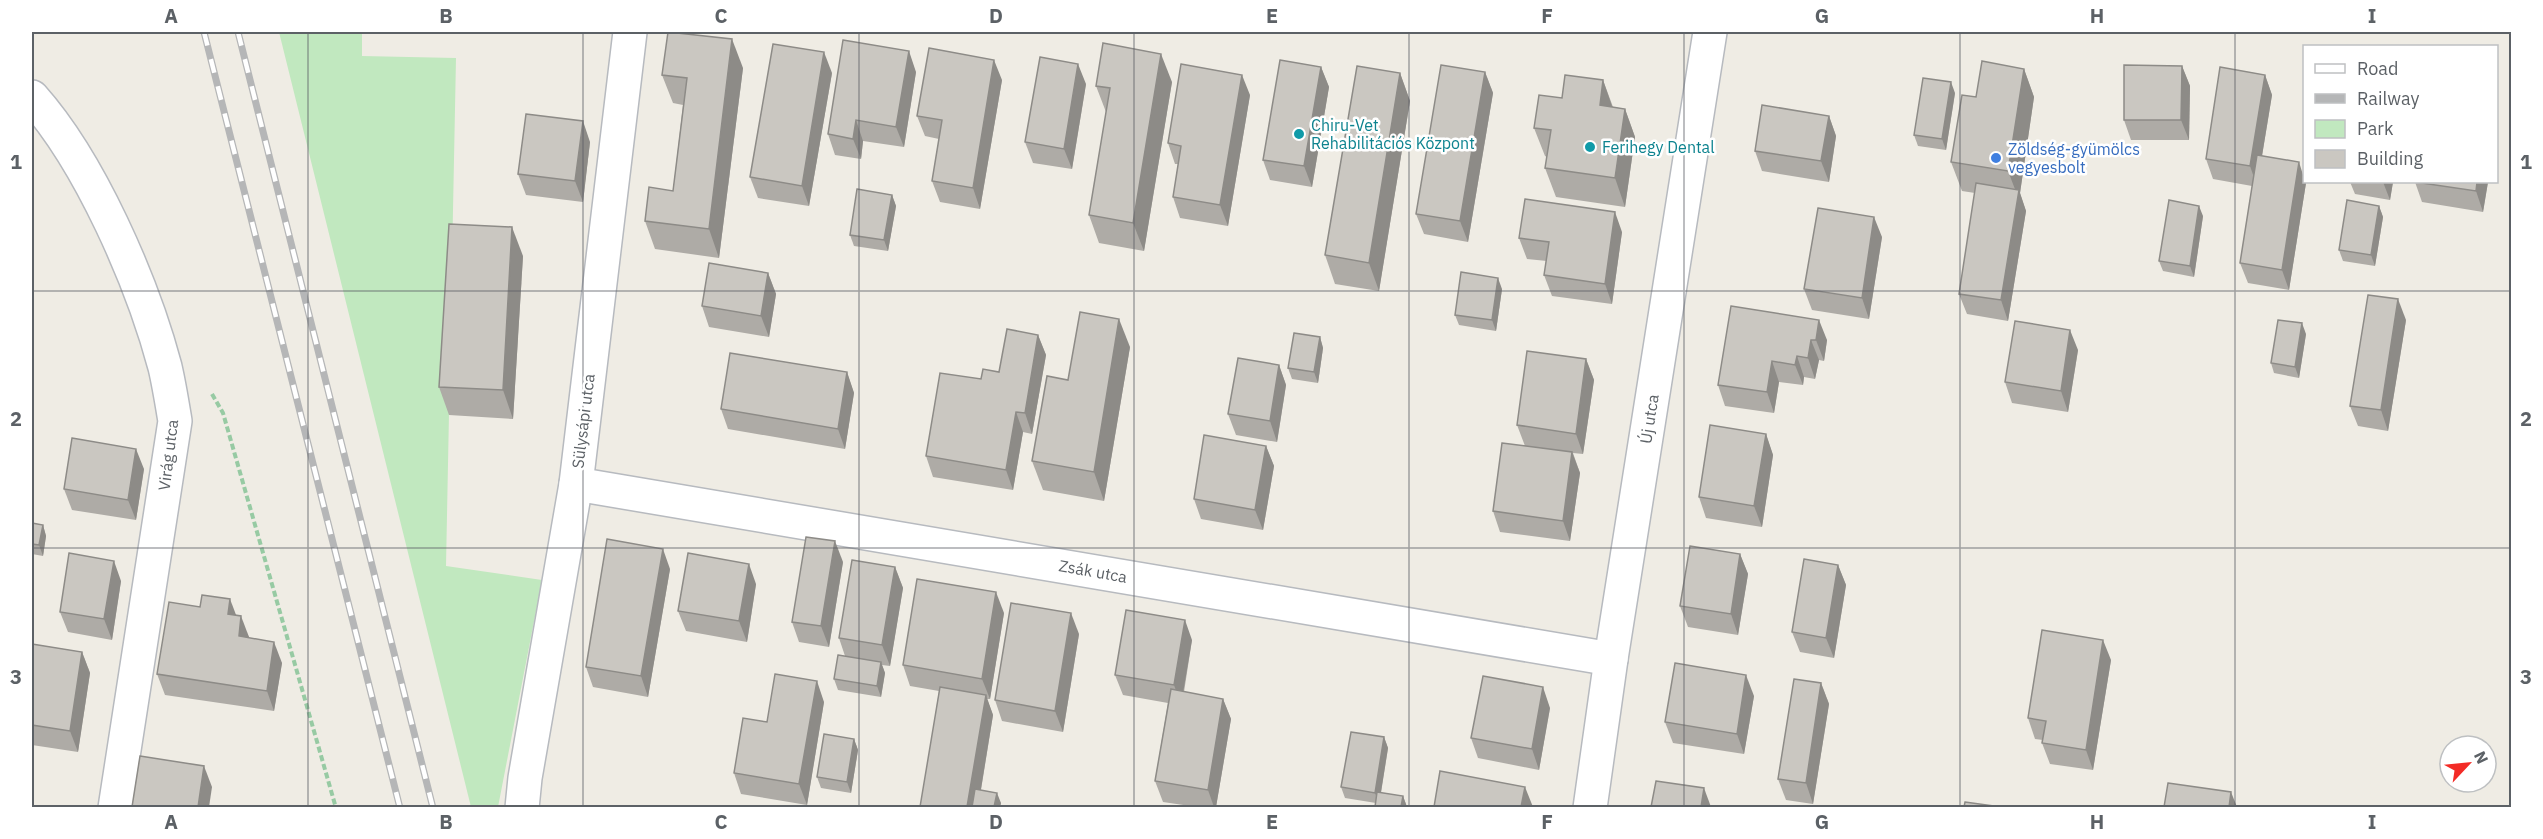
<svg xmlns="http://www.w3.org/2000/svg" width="2543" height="839" font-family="'IBM Plex Sans',sans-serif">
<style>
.green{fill:#c1e8bf}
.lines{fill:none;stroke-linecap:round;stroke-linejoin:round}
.street-casing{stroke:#b7babf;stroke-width:36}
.path{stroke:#97caa3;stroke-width:4;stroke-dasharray:6 3;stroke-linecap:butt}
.street{stroke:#fff;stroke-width:33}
.rail-casing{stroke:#b5b6b7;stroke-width:7}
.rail{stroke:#fff;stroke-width:4.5;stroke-dasharray:14;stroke-linecap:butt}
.wall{fill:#aeaba6}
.shaded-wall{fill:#8d8b87}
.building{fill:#cac7c1;stroke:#8d8b87;stroke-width:1.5}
.grid{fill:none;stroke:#5c6166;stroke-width:1.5;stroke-opacity:0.55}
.culture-dot{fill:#0f9aa8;stroke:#fff;stroke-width:2}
.shop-dot{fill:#3f7fe0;stroke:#fff;stroke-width:2}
.labels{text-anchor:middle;stroke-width:5;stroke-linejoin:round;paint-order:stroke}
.culture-label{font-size:16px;fill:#0d838f;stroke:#fff;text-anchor:start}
.shop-label{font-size:16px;fill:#366cbe;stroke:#fff;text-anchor:start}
.street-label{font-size:16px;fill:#5c6166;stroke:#fff}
.neatline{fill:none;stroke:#5c6166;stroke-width:2}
.grid-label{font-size:20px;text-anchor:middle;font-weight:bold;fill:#5c6166}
</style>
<rect width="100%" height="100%" fill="#efece4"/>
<path class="green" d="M279 32H362V56L456 58 446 566 542 580 498 807H471Z"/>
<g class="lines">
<g class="street-casing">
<g id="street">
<path d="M32 97C90 162 142 281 165 367 169 384 172 403 175 421L115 808"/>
<path d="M576 484 1611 659"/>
<path d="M522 808 525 778 576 484 630 32"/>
<path d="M1590 808 1611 659 1710 32"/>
</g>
</g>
<path class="path" d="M212 394 223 413 336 808"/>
<use href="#street" class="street"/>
<g class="rail-casing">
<g id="rail">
<path d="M204 32 400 808"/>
<path d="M238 32 433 808"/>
</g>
</g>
<use href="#rail" class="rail"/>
</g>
<g class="wall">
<path d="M2182 66 2190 86 2189 140H2131L2124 120Z"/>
<path d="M1321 67 1329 87 1312 187 1270 180 1263 160Z"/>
<path d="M743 68 719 258 655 249 645 221 673 191 683 105 673 103 662 75Z"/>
<path d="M2024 69 2034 97 2020 193 2026 211 2008 321 1967 314 1959 294 1975 193 1962 191 1951 162 1976 97Z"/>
<path d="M916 72 904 147 863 141 861 159 835 155 828 134Z"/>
<path d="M1485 72 1493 93 1468 242 1424 234 1416 214Z"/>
<path d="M832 73 809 206 758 198 750 177Z"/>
<path d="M1400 73 1410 101 1379 291 1335 284 1325 255Z"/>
<path d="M2265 75 2272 95 2262 156 2306 182V183L2289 290 2248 283 2240 263 2252 186 2213 179 2206 159Z"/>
<path d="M1002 80 980 209 940 202 932 181 939 139 925 136 917 116Z"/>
<path d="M1603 80 1613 107 1625 109 1635 137 1625 207 1556 197 1545 168 1547 157 1545 156 1534 128 1562 98Z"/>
<path d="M1172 82 1144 251 1099 243 1089 215 1106 112 1096 86Z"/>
<path d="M1086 84 1072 169 1033 163 1025 142Z"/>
<path d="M1955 93 1946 150 1918 146 1914 135Z"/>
<path d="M1250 95 1228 226 1180 218 1173 197 1178 164H1175L1168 143Z"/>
<path d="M1829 116 1836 136 1829 182 1762 171 1755 151Z"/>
<path d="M590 142 583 202 526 195 518 174Z"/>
<path d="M2350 182H2393L2390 200 2355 194Z"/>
<path d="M2415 182H2488L2483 212 2422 202Z"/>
<path d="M892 195 896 206 888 251 854 246 850 235Z"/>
<path d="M2379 206 2383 217 2375 266 2343 261 2339 250Z"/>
<path d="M2203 216 2194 277 2163 271 2159 261Z"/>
<path d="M1622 232 1612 304 1552 296 1544 275 1547 261 1527 259 1519 238Z"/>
<path d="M1882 237 1869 319 1812 310 1804 289Z"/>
<path d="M523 256 513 419 449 415 439 387Z"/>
<path d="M768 273 776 294 769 337 709 327 702 306Z"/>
<path d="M1502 289 1496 331 1459 325 1455 315Z"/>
<path d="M1731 306 1827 340 1824 361 1819 360 1815 379 1804 377 1803 385 1779 382 1774 413 1725 406 1718 385Z"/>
<path d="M2406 320 2388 431 2358 426 2350 406Z"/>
<path d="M2306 334 2299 378 2274 373 2271 363Z"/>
<path d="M1038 335 1046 355 1032 434 1023 432 1013 490 933 477 926 456 999 372Z"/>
<path d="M1320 337 1323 348 1318 383 1292 379 1288 368Z"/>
<path d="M1130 347 1104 501 1043 490 1032 461 1068 380Z"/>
<path d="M2078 350 2068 412 2012 403 2005 382Z"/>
<path d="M1586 359 1594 380 1583 454 1573 453 1580 473 1570 541 1500 532 1493 511 1525 446 1517 425Z"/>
<path d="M1279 365 1286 385 1277 442 1236 435 1228 414Z"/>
<path d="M847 372 854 393 845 449 728 429 721 409Z"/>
<path d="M1766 434 1773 455 1762 527 1706 518 1699 497Z"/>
<path d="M1266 446 1274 466 1263 530 1201 519 1194 499Z"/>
<path d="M144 469 136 520 72 510 64 489Z"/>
<path d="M32 523 43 525 46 536 43 556 32 554Z"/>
<path d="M1740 554 1748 574 1738 635 1688 627 1680 606Z"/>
<path d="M843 562 829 647 799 642 792 622Z"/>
<path d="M1838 565 1846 585 1834 658 1800 652 1792 632Z"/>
<path d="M895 567 903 588 890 666 882 665 885 673 881 697 838 690 834 679 845 656 839 638Z"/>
<path d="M670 569 648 697 593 687 586 667Z"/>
<path d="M121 581 112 640 68 632 60 612Z"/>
<path d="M756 584 747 642 686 631 678 611Z"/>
<path d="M1004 613 990 699H987L993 715 981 790 1001 803 1000 807H921L939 691 910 686 903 665Z"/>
<path d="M236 615 249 637V638L282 663 274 711 165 695 157 674Z"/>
<path d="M1079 634 1063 732 1002 721 995 700Z"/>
<path d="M1192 640 1184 692 1223 699 1231 719 1216 807H1197L1163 802 1155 781 1168 703 1123 695 1115 675Z"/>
<path d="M32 644 82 652 90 673 78 752 32 745Z"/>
<path d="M2111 660 2093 770 2050 764 2042 743 2043 740 2035 739 2028 718Z"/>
<path d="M1821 683 1829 704 1813 804 1786 800 1778 779Z"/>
<path d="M1754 696 1744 754 1673 743 1665 722Z"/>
<path d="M824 702 807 805 741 794 734 773 767 722Z"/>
<path d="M1550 708 1539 770 1478 758 1471 738Z"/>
<path d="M1384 737 1388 748 1381 793 1403 796 1407 807H1375L1376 803 1345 798 1341 787Z"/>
<path d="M854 739 858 750 851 793 821 788 817 777Z"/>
</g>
<g class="shaded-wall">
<path d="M732 39 743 68 719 258 709 229Z"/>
<path d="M909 51 916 72 904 147 896 127Z"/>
<path d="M824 52 832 73 809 206 802 186Z"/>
<path d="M1161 54 1172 82 1144 251 1133 223Z"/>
<path d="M994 60 1002 80 980 209 973 188Z"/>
<path d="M1078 64 1086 84 1072 169 1064 149Z"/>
<path d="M2182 66 2190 86 2189 140 2181 120Z"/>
<path d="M1321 67 1329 87 1312 187 1304 166Z"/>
<path d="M2024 69 2034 97 2020 193 2026 211 2008 321 2001 300 2018 197 2008 171Z"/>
<path d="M1485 72 1493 93 1468 242 1460 221Z"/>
<path d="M1400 73 1410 101 1379 291 1369 263Z"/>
<path d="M1242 75 1250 95 1228 226 1220 205Z"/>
<path d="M2265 75 2272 95 2257 186 2250 166Z"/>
<path d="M1603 80 1613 109 1600 105Z"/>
<path d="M1951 82 1955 93 1946 150 1942 139Z"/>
<path d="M1625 109 1635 137 1625 207 1615 178Z"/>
<path d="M1829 116 1836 136 1829 182 1821 161Z"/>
<path d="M856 120 863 141 861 159 853 139Z"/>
<path d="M583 121 590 142 583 202 575 181Z"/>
<path d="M2299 162 2304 178V182L2306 183 2289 290 2282 270Z"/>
<path d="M2383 182H2393L2390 200Z"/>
<path d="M2477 182H2488L2483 212 2476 191Z"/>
<path d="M892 195 896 206 888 251 884 240Z"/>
<path d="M2199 206 2203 216 2194 277 2190 266Z"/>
<path d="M2379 206 2383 217 2375 266 2371 255Z"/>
<path d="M1615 212 1622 232 1612 304 1605 284Z"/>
<path d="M1874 217 1882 237 1869 319 1862 298Z"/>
<path d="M512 227 523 256 513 419 503 390Z"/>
<path d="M768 273 776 294 769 337 761 316Z"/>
<path d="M1498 278 1502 289 1496 331 1492 320Z"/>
<path d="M2398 299 2406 320 2388 431 2381 410Z"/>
<path d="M1119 319 1130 347 1104 501 1094 472Z"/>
<path d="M1819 320 1827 340 1824 361 1816 340Z"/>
<path d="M2302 323 2306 334 2299 378 2295 367Z"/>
<path d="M2070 330 2078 350 2068 412 2061 391Z"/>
<path d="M1038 335 1046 355 1032 434 1025 413Z"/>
<path d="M1320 337 1323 348 1318 383 1314 372Z"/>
<path d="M1811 340 1819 360 1815 379 1808 358Z"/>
<path d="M1797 356 1804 377 1803 385 1795 365Z"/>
<path d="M1586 359 1594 380 1583 454 1576 434Z"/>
<path d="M1772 361 1779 382 1774 413 1767 392Z"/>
<path d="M1279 365 1286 385 1277 442 1270 421Z"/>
<path d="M847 372 854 393 845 449 838 429Z"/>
<path d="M1016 412 1023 432 1013 490 1006 470Z"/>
<path d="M1766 434 1773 455 1762 527 1754 506Z"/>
<path d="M1266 446 1274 466 1263 530 1255 510Z"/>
<path d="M136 449 144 469 136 520 128 500Z"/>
<path d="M1572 452 1580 473 1570 541 1563 521Z"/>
<path d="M43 525 46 536 43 556 39 545Z"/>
<path d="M835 541 843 562 829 647 821 626Z"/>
<path d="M663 549 670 569 648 697 641 676Z"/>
<path d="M1740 554 1748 574 1738 635 1731 614Z"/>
<path d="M114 561 121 581 112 640 104 619Z"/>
<path d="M749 564 756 584 747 642 739 621Z"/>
<path d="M1838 565 1846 585 1834 658 1826 638Z"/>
<path d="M895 567 903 588 890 666 882 645Z"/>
<path d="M996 592 1004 613 990 699 982 679Z"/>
<path d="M230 599 238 620 228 614Z"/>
<path d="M1071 613 1079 634 1063 732 1055 711Z"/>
<path d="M241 616 249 637 246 657 239 636Z"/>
<path d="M1185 620 1192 640 1181 705 1174 685Z"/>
<path d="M2103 640 2111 660 2093 770 2086 750Z"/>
<path d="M274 642 282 663 274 711 267 691Z"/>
<path d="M82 652 90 673 78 752 70 731Z"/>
<path d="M881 662 885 673 881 697 877 686Z"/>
<path d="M1746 675 1754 696 1744 754 1737 734Z"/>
<path d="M817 681 824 702 807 805 799 784Z"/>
<path d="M1821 683 1829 704 1813 804 1806 783Z"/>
<path d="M1543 687 1550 708 1539 770 1532 749Z"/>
<path d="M986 695 993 715 978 807H967Z"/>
<path d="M1223 699 1231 719 1216 807H1214L1208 790Z"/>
<path d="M1384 737 1388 748 1379 804 1375 793Z"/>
<path d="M854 739 858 750 851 793 847 782Z"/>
<path d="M204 766 212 787 209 807H198Z"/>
<path d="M1525 787 1533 807H1521Z"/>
<path d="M1704 788 1711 807H1701Z"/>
<path d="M2231 792 2237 807H2229Z"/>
<path d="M997 793 1001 803 1000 807H994Z"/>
<path d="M1403 796 1407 807H1401Z"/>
</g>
<g class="building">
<path d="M668 32 732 39 709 229 645 221 649 187 673 191 687 78 662 75Z"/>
<path d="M843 40 909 51 896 127 856 120 853 139 828 134Z"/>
<path d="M1103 43 1161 54 1133 223 1089 215 1110 88 1096 86Z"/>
<path d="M773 44 824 52 802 186 750 177Z"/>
<path d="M929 48 994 60 973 188 932 181 942 120 917 116Z"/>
<path d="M1040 57 1078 64 1064 149 1025 142Z"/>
<path d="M1280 60 1321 67 1304 166 1263 160Z"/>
<path d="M1982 61 2024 69 2008 171 1951 162 1962 95 1976 97Z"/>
<path d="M1181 64 1242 75 1220 205 1173 197 1181 146 1168 143Z"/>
<path d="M1441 65 1485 72 1460 221 1416 214Z"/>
<path d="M2124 65 2182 66 2181 120H2124Z"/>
<path d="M1357 66 1400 73 1369 263 1325 255Z"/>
<path d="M2220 67 2265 75 2250 166 2206 159Z"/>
<path d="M1565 75 1603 80 1600 105 1625 109 1615 178 1545 168 1551 130 1534 128 1539 95 1562 98Z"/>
<path d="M1923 78 1951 82 1942 139 1914 135Z"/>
<path d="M1762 105 1829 116 1821 161 1755 151Z"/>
<path d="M526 114 583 121 575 181 518 174Z"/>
<path d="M2257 155 2299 162 2282 270 2240 263Z"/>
<path d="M2415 182H2477L2476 191Z"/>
<path d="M1976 183 2019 190 2001 300 1959 294Z"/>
<path d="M857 189 892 195 884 240 850 235Z"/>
<path d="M1525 199 1615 212 1605 284 1544 275 1549 242 1519 238Z"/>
<path d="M2169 200 2199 206 2190 266 2159 261Z"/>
<path d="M2347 200 2379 206 2371 255 2339 250Z"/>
<path d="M1818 208 1874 217 1862 298 1804 289Z"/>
<path d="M449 224 512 227 503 390 439 387Z"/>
<path d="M709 263 768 273 761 316 702 306Z"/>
<path d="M1461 272 1498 278 1492 320 1455 315Z"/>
<path d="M2368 295 2398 299 2381 410 2350 406Z"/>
<path d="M1731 306 1819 320 1816 340H1811L1808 358 1797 356 1795 365 1772 361 1767 392 1718 385Z"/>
<path d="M1080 312 1119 319 1094 472 1032 461 1047 376 1068 380Z"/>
<path d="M2278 320 2302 323 2295 367 2271 363Z"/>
<path d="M2015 321 2070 330 2061 391 2005 382Z"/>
<path d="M1007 329 1038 335 1025 413 1016 412 1006 470 926 456 940 373 981 379 983 369 999 372Z"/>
<path d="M1294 333 1320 337 1314 372 1288 368Z"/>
<path d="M1527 351 1586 359 1576 434 1517 425Z"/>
<path d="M730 353 847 372 838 429 721 409Z"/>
<path d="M1238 358 1279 365 1270 421 1228 414Z"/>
<path d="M1710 425 1766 434 1754 506 1699 497Z"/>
<path d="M1204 435 1266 446 1255 510 1194 499Z"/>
<path d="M72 438 136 449 128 500 64 489Z"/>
<path d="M1502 443 1572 452 1563 521 1493 511Z"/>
<path d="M32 523 43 525 39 545 32 544Z"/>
<path d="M806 537 835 541 821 626 792 622Z"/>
<path d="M607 539 663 549 641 676 586 667Z"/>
<path d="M1690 546 1740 554 1731 614 1680 606Z"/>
<path d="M69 553 114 561 104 619 60 612Z"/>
<path d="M688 553 749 564 739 621 678 611Z"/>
<path d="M1804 559 1838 565 1826 638 1792 632Z"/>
<path d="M852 560 895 567 882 645 839 638Z"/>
<path d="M917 579 996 592 982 679 903 665Z"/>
<path d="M202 595 230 599 228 614 241 616 239 636 274 642 267 691 157 674 169 602 200 607Z"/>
<path d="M1011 603 1071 613 1055 711 995 700Z"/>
<path d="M1126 610 1185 620 1174 685 1115 675Z"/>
<path d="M2042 630 2103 640 2086 750 2042 743 2046 721 2028 718Z"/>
<path d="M32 644 82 652 70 731 32 725Z"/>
<path d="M838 655 881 662 877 686 834 679Z"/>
<path d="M1675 663 1746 675 1737 734 1665 722Z"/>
<path d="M775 674 817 681 799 784 734 773 743 718 767 722Z"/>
<path d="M1483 676 1543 687 1532 749 1471 738Z"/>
<path d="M1794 679 1821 683 1806 783 1778 779Z"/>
<path d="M940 687 986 695 967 807H920Z"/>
<path d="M1171 689 1223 699 1208 790 1155 781Z"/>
<path d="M1351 732 1384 737 1375 793 1341 787Z"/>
<path d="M824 734 854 739 847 782 817 777Z"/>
<path d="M140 756 204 766 198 807H132Z"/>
<path d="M1440 771 1525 787 1521 807H1434Z"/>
<path d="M1656 781 1704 788 1701 807H1651Z"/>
<path d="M2168 783 2231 792 2229 807H2164Z"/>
<path d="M975 789 997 793 994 807H972Z"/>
<path d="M1377 792 1403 796 1401 807H1375Z"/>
<path d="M1965 802 2001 807H1964Z"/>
</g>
<path class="grid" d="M308 32V808M583 32V808M859 32V808M1134 32V808M1409 32V808M1684 32V808M1960 32V808M2235 32V808M32 291H2512M32 548H2512"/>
<g class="culture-dot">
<circle cx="1299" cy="134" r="6"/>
<circle cx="1590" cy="147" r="6"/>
</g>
<circle class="shop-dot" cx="1996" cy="158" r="6"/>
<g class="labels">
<g class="culture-label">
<text x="1311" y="131">Chiru-Vet<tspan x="1311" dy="18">Rehabilitációs Központ</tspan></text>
<text x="1602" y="153">Ferihegy Dental</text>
</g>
<g class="shop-label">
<text x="2008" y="155">Zöldség-gyümölcs<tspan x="2008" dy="18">vegyesbolt</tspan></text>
</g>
<g class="street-label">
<text transform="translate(1649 419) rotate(-81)" y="6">Új utca</text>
<text transform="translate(583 421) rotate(-83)" y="6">Sülysápi utca</text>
<text transform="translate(168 455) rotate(-83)" y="6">Virág utca</text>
<text transform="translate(1093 571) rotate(10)" y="6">Zsák utca</text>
</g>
</g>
<rect width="2543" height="839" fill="none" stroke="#ffffff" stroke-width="66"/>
<rect x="2303" y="45" width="195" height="138" fill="#ffffff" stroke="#bec0c2" stroke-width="1.5"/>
<rect x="2315" y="64" width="30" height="9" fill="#ffffff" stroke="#bec0c2" stroke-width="1.5"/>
<text x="2357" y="75" font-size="18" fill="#5c6166">Road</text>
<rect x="2315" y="94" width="30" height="9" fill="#b5b6b7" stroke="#bec0c2" stroke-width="1.5"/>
<text x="2357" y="105" font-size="18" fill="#5c6166">Railway</text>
<rect x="2315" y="120" width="30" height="18" fill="#c1e8bf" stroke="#bec0c2" stroke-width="1.5"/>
<text x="2357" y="135" font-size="18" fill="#5c6166">Park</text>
<rect x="2315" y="150" width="30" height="18" fill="#cac7c1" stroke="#bec0c2" stroke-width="1.5"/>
<text x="2357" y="165" font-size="18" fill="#5c6166">Building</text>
<g transform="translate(2468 764) rotate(64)"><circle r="28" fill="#ffffff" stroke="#bec0c2" stroke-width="1.5"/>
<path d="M0-4.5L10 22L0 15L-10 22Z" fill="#f32b26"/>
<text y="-9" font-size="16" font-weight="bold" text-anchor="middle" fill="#5c6166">N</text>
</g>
<rect x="33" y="33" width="2477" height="773" class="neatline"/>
<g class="grid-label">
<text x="171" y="23">A</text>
<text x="446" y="23">B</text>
<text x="721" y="23">C</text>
<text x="996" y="23">D</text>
<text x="1272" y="23">E</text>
<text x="1547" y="23">F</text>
<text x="1822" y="23">G</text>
<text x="2097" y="23">H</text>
<text x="2372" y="23">I</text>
<text x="16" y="169">1</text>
<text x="2526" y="169">1</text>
<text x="16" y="426">2</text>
<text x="2526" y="426">2</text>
<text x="16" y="684">3</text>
<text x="2526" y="684">3</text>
<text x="171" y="829">A</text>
<text x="446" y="829">B</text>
<text x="721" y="829">C</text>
<text x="996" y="829">D</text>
<text x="1272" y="829">E</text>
<text x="1547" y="829">F</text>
<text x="1822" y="829">G</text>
<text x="2097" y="829">H</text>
<text x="2372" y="829">I</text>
</g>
</svg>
